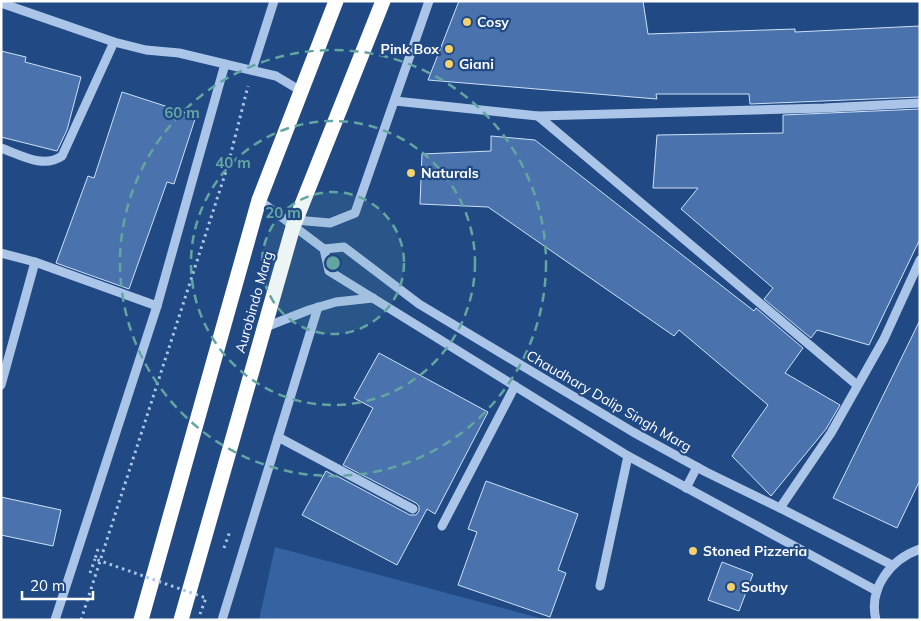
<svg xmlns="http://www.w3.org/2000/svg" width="921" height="621" font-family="Mulish,sans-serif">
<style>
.green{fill:#3563a2}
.building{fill:#4a73ad;stroke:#cfe0f7}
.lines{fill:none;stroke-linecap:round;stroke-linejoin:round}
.path{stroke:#abc5e9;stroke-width:3;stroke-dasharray:2.5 4;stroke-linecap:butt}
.minor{stroke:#abc5e9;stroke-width:9}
.highway{stroke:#fff;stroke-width:15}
.path-bridge{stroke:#abc5e9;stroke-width:3;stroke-dasharray:2.5 4;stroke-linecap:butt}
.ring{fill:none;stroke:#63a6a1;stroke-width:2.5;stroke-dasharray:9 6}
.poi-dot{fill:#f5d26c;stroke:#214a85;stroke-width:2}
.labels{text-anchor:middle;stroke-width:4.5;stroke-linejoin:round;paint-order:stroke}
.poi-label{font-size:14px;font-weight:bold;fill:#fff;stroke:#214a85;text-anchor:start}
.street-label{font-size:14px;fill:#fff;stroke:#214a85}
.centre{fill:#63a6a1;stroke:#214a85;stroke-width:2.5}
.ring-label{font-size:15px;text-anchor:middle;font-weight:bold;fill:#63a6a1;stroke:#214a85;stroke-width:4.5;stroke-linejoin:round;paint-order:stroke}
</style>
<rect width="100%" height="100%" fill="#214a85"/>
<path class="green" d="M275 547 547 620H259Z"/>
<g class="building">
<path d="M459 1H643L648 34 795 29V32L920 26V97L750 104 749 94H656L657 99 428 80Z"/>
<path d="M1 51 26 57 25 62 81 77 67 130 57 151 1 137Z"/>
<path d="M122 92 196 116 174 184 167 182 129 289 56 263 88 176 94 178Z"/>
<path d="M920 109V239L869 345 817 330 811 338 764 299 773 288 681 209 698 188H653L657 135 783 133V115Z"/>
<path d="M491 136 535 140 754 311 756 308 803 348 785 373 840 405 826 429 771 496 732 456 768 405 679 330 674 336 488 207 420 204 422 154 491 151Z"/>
<path d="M920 320V480L897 528 833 498Z"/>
<path d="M379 353 488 412 435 514 427 509 397 565 302 515 326 471 337 477V476L410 515H416L419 511V506L416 503 343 465 373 408 354 398Z"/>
<path d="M486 481 578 514 558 570 566 573 550 617 458 585 477 532 468 529Z"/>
<path d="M1 497 61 510 53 546 1 535Z"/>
<path d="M722 562 753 574 739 611 708 600Z"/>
</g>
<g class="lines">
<g class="path">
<path d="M224 548 230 531"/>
<path d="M90 573 95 559"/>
<path d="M81 620 228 165 248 86"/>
</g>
<g class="minor">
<path d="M1 3 114 42 146 50 179 53 276 76 301 91"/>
<path d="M252 70 274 1"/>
<path d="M395 101 538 116 824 108 920 103"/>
<path d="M538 116 857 385"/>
<path d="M1 148C21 155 43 169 62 156L114 42"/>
<path d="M259 200 324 249 329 271 628 456 877 591"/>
<path d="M295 220 330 223 355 213 429 1"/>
<path d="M324 249 344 247 419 304 633 432 706 472 780 508 892 565"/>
<path d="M1 253 35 262 157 306"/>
<path d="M263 328 309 310 336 302 373 298"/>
<path d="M1 385 35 262"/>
<path d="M278 437 413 509"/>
<path d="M686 488 697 467"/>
<path d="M780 508 831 433 884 339 920 260"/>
<path d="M442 526 515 386"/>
<path d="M600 586 628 456"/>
<path d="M55 620 157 306 225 64"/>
<path d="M222 620 318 307"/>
<path d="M876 620C868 588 891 559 920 549"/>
</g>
<g class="highway">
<path d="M141 620 259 200 336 1"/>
<path d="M181 620 293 227 383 1"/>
</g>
<path class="path-bridge" d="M98 549 95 559 206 598 200 614"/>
</g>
<circle cx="333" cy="263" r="71" fill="#63a6a1" fill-opacity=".12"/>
<g class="ring">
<circle cx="333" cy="263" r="71"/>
<circle cx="333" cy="263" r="142"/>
<circle cx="333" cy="263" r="213"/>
</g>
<g class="poi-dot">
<circle cx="467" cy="22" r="5"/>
<circle cx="449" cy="49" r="5"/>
<circle cx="449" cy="64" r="5"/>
<circle cx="411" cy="173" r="5"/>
<circle cx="693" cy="551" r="5"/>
<circle cx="731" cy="587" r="5"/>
</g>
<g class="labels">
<g class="poi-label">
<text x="477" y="27">Cosy</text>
<text x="439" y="54" text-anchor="end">Pink Box</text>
<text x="459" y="69">Giani</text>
<text x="421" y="178">Naturals</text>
<text x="703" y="556">Stoned Pizzeria</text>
<text x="741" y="592">Southy</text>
</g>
<g class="street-label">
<text transform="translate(254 302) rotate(-74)" y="5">Aurobindo Marg</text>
<text transform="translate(609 401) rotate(30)" y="5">Chaudhary Dalip Singh Marg</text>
</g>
</g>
<circle cx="333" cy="263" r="8" class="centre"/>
<g class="ring-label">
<text x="182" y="118">60 m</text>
<text x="233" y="168">40 m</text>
<text x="283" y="218">20 m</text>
</g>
<rect width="921" height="621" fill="none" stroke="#ffffff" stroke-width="5"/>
<path d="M22 591v8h71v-8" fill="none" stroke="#ffffff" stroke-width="2.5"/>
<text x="30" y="591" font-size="15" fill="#ffffff" stroke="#214a85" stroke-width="4" paint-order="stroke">20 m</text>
</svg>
